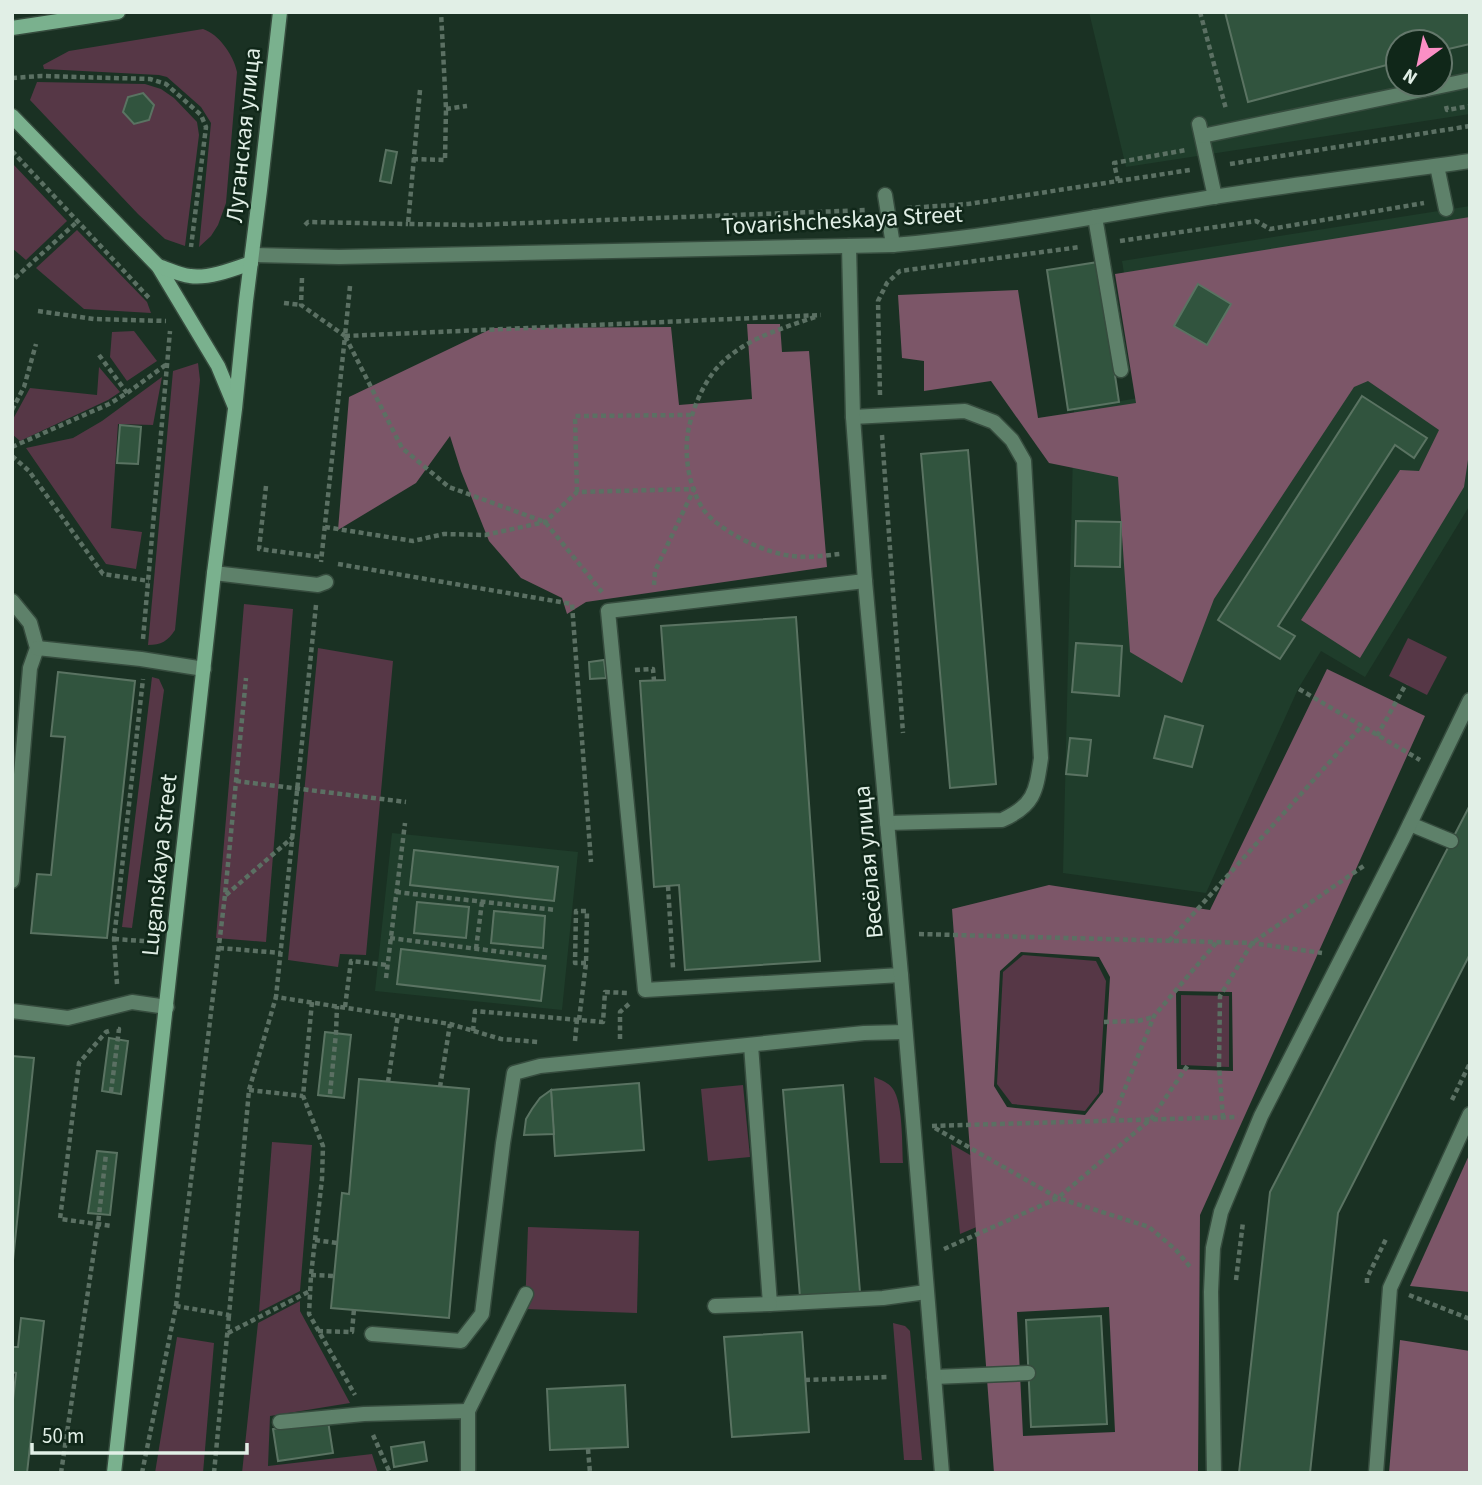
<svg xmlns="http://www.w3.org/2000/svg" width="1482" height="1485" font-family="'Source Sans 3',sans-serif">
<style>
.built{fill:#1f3d2b;fill-rule:evenodd}
.green{fill:#563746}
.forest{fill:#7c5668;fill-rule:evenodd}
.building{fill:#31543e;stroke:#5a7362;stroke-width:2}
.lines{fill:none;stroke-linecap:round;stroke-linejoin:round}
.service-casing{stroke:#364c3e;stroke-width:17}
.minor-casing{stroke:#364c3e;stroke-width:17}
.secondary-casing{stroke:#364c3e;stroke-width:17}
.path{stroke:#5b7063;stroke-width:4.5;stroke-dasharray:5 3.5;stroke-linecap:butt}
.service{stroke:#5e816a;stroke-width:14}
.minor{stroke:#5e816a;stroke-width:14}
.secondary{stroke:#7ab18e;stroke-width:14}
.labels{text-anchor:middle;stroke-width:5;stroke-linejoin:round;paint-order:stroke}
.street-label{font-size:24px;fill:#e1efe6;stroke:#102719}
</style>
<rect width="100%" height="100%" fill="#1a3123"/>
<g class="built">
<path d="M1089 12H1470V114L1126 167ZM1398 42H1440V84H1398Z"/>
<path d="M1470 206V505L1365 677 1321 651 1298 689 1206 893 1063 873 1074 409 1144 397 1122 261Z"/>
<path d="M392 833 578 852 562 1010 375 991Z"/>
</g>
<g class="green">
<path d="M203 29C219 34 234 56 237 72L226 203 218 225 211 236 199 247 211 123 201 107 167 77 159 75 44 69 43 65 69 51Z"/>
<path d="M37 82 145 84 161 89 174 98 197 122 199 135 185 246 165 239 138 214 30 100Z"/>
<path d="M12 163 67 221 26 260 12 248Z"/>
<path d="M77 230 147 302 151 313 84 309 36 268Z"/>
<path d="M134 331 157 361 127 381 110 357 112 332Z"/>
<path d="M198 363 200 380 175 630C168 641 161 645 148 645L173 371Z"/>
<path d="M99 367 120 392 108 400 20 441 12 434V421L30 388 97 395Z"/>
<path d="M162 377 153 425 118 424 111 528 142 532 136 569 106 564 26 448 73 438 102 421Z"/>
<path d="M244 604 293 609 266 942 216 938Z"/>
<path d="M1408 638 1447 657 1427 695 1389 676Z"/>
<path d="M318 648 393 661 366 955 340 954 338 967 288 960Z"/>
<path d="M152 677 159 679 164 690 132 928 122 927Z"/>
<path d="M1023 955 1096 961 1106 981 1099 1093 1085 1111 1012 1104 997 1084 1003 972Z"/>
<path d="M1181 995 1229 996V1067L1181 1065Z"/>
<path d="M874 1077C881 1080 888 1082 893 1089 903 1103 902 1144 903 1163H880Z"/>
<path d="M743 1085 750 1157 708 1161 701 1089Z"/>
<path d="M272 1142 312 1145 300 1291 259 1312Z"/>
<path d="M951 1144 1045 1198 960 1234Z"/>
<path d="M528 1227 639 1231 637 1313 525 1309Z"/>
<path d="M300 1301V1311L350 1403 270 1416 268 1466 372 1454 378 1473H242L258 1323Z"/>
<path d="M893 1323 905 1326 910 1331 922 1460H904Z"/>
<path d="M177 1337 214 1343 203 1473H155Z"/>
</g>
<g class="forest">
<path d="M1470 217V446L1464 487 1360 658 1301 620 1400 470 1419 471 1439 430 1368 381 1354 387 1214 599 1182 683 1130 652 1118 477 1049 463 991 381 924 391V361L902 358 898 295 1018 290 1038 418 1136 403 1115 274Z"/>
<path d="M747 324H780L782 352 809 351 827 567 586 602 567 614 562 598 521 578 489 541 461 471 450 436 416 483 338 530 349 397 493 328 671 327 679 405 752 399Z"/>
<path d="M1327 669 1425 716 1200 1215 1198 1473H994L952 909 1049 885 1210 910ZM1021 952 1099 957 1110 977 1103 1092 1085 1115 1007 1107 994 1086 1000 971ZM1176 991 1232 992 1233 1071 1177 1069ZM1109 1307 1115 1432 1023 1436 1017 1312Z"/>
<path d="M1470 1153V1292L1410 1286Z"/>
<path d="M1400 1340 1470 1351V1473H1389Z"/>
</g>
<g class="building">
<path d="M1225 12H1470V44L1440 51V42H1398V62L1248 102Z"/>
<path d="M143 93 154 105 149 120 134 124 123 112 128 97Z"/>
<path d="M386 150 397 152 391 183 380 181Z"/>
<path d="M1098 262 1119 402 1068 410 1047 270Z"/>
<path d="M1198 284 1231 304 1207 345 1174 326Z"/>
<path d="M1362 396 1427 438 1414 458 1395 445 1278 626 1295 636 1280 659 1218 620Z"/>
<path d="M120 425 141 427 138 464 117 463Z"/>
<path d="M968 450 996 784 950 788 921 454Z"/>
<path d="M1076 521 1121 522 1120 567 1075 566Z"/>
<path d="M796 617 820 961 685 970 679 885 654 887 640 681 665 680 661 626Z"/>
<path d="M1076 643 1122 646 1119 696 1072 692Z"/>
<path d="M604 660 606 678 590 679 589 662Z"/>
<path d="M58 672 135 681 107 938 31 933 37 874 51 875 65 737 51 736Z"/>
<path d="M1165 716 1203 726 1192 767 1154 758Z"/>
<path d="M1070 738 1091 740 1087 776 1066 774Z"/>
<path d="M1470 805V954L1338 1213 1310 1473H1239L1270 1192Z"/>
<path d="M414 850 558 867 554 901 410 885Z"/>
<path d="M417 902 469 907 466 938 414 933Z"/>
<path d="M494 911 545 916 543 948 491 943Z"/>
<path d="M401 949 545 966 541 1001 397 984Z"/>
<path d="M325 1032 351 1035 344 1098 318 1095Z"/>
<path d="M109 1038 128 1041 121 1094 102 1091Z"/>
<path d="M12 1056 34 1058 12 1270Z"/>
<path d="M359 1079 469 1089 449 1318 331 1308 342 1193 349 1194Z"/>
<path d="M639 1083 644 1150 555 1156 551 1090Z"/>
<path d="M843 1085 860 1292 800 1297 783 1090Z"/>
<path d="M551 1090 554 1134 524 1135 526 1119 532 1109 540 1098Z"/>
<path d="M97 1151 117 1153 110 1215 88 1213Z"/>
<path d="M1101 1316 1107 1424 1031 1427 1026 1320Z"/>
<path d="M21 1318 44 1321 27 1473H12V1409L16 1373 12 1372V1347H18Z"/>
<path d="M802 1332 809 1432 732 1437 724 1337Z"/>
<path d="M625 1385 628 1447 550 1450 547 1389Z"/>
<path d="M328 1421 333 1453 278 1461 273 1429Z"/>
<path d="M424 1442 427 1461 394 1467 391 1447Z"/>
</g>
<g class="lines">
<g class="service-casing">
<g id="service">
<path d="M1199 124 1215 197"/>
<path d="M1202 136 1470 80"/>
<path d="M1437 166 1446 209"/>
<path d="M885 195 893 245"/>
<path d="M1095 217 1121 370"/>
<path d="M853 417 965 411 994 422 1012 440 1024 461 1041 758C1036 791 1035 805 1002 820L887 823"/>
<path d="M214 573 318 585 326 582"/>
<path d="M865 581 608 611 645 990 901 975"/>
<path d="M12 601 30 623 37 648 30 668 12 881"/>
<path d="M37 648 141 659 204 669"/>
<path d="M1410 824 1451 841"/>
<path d="M12 1011 68 1018 132 1002 167 1007"/>
<path d="M751 1045 770 1304 883 1298 926 1292"/>
<path d="M715 1306 770 1304"/>
<path d="M372 1334 461 1341 482 1314 503 1143 514 1073 540 1066 864 1033 905 1032"/>
<path d="M934 1377 1028 1373"/>
<path d="M468 1411 526 1294"/>
<path d="M280 1422 364 1414 468 1411V1473"/>
<path d="M1214 1473 1211 1292 1213 1248 1221 1212 1261 1116 1403 838 1470 700"/>
<path d="M1376 1473 1390 1288 1470 1114"/>
</g>
</g>
<g class="minor-casing">
<g id="minor">
<path d="M849 246 853 417 865 581 901 975 942 1473"/>
<path d="M252 255 339 257 893 245C1000 236 1107 214 1213 197 1298 184 1384 173 1470 161"/>
</g>
</g>
<g class="secondary-casing">
<g id="secondary">
<path d="M12 28 118 12"/>
<path d="M12 116 158 266 218 366 235 407"/>
<path d="M158 266C168 269 179 275 190 276 208 279 234 269 251 263"/>
<path d="M114 1473 214 573 235 409 246 301 260 190 280 12"/>
</g>
</g>
<g class="path">
<path d="M1200 12 1226 109"/>
<path d="M12 78 42 76 150 79 166 84 201 115 206 127 191 247"/>
<path d="M420 90 408 224 473 225 867 210"/>
<path d="M1446 106 1447 110 1470 106"/>
<path d="M446 109 467 106"/>
<path d="M12 151 150 299"/>
<path d="M413 159 445 160 446 109 441 12"/>
<path d="M1230 164 1470 126"/>
<path d="M1118 181 1114 163 1186 150"/>
<path d="M907 208 968 204 1190 170"/>
<path d="M305 225 308 222 408 224"/>
<path d="M1120 241 1256 221 1270 229 1424 203"/>
<path d="M15 278 78 221"/>
<path d="M302 278 301 305 345 336 321 562"/>
<path d="M350 286 345 336 402 448 449 487 545 522 602 592"/>
<path d="M284 303 301 305"/>
<path d="M38 311 94 319 166 321"/>
<path d="M815 317C780 329 741 340 716 369 702 386 692 410 688 432 684 457 689 487 703 509 717 529 757 549 781 554 800 559 821 556 840 554"/>
<path d="M345 336 821 315"/>
<path d="M99 355 127 393"/>
<path d="M880 395 878 301 887 283 900 271 1080 247"/>
<path d="M12 410 24 387 36 344"/>
<path d="M882 435 903 733"/>
<path d="M12 447 109 404 127 393 167 364"/>
<path d="M12 456 29 471 103 574 149 581"/>
<path d="M266 486 259 549 321 557"/>
<path d="M577 492 575 416 691 415"/>
<path d="M325 527 413 541 444 534 485 535 545 522 577 492 694 489 655 571 654 585"/>
<path d="M338 564 572 604 591 862"/>
<path d="M316 605 276 997 450 1024 501 1039 538 1042"/>
<path d="M143 639 170 331"/>
<path d="M635 670 653 669 654 681"/>
<path d="M1299 689 1420 760"/>
<path d="M1377 736 1406 684"/>
<path d="M236 781 406 802"/>
<path d="M668 886 673 968"/>
<path d="M396 892 556 910"/>
<path d="M226 895 293 837"/>
<path d="M919 934 1252 943 1322 953"/>
<path d="M390 938 550 958"/>
<path d="M114 939 144 941"/>
<path d="M1169 941 1362 726"/>
<path d="M219 948 281 953"/>
<path d="M476 949 482 902"/>
<path d="M386 978 405 823"/>
<path d="M117 984 114 939 143 679"/>
<path d="M312 1002 303 1096 323 1146 322 1179 311 1275 309 1314 355 1395"/>
<path d="M345 1007 351 961 387 965"/>
<path d="M579 1020 586 963 587 911H576L575 963H586"/>
<path d="M1104 1022 1138 1021 1153 1017"/>
<path d="M109 1031 106 1032 79 1063 60 1219 112 1226"/>
<path d="M473 1031 475 1011 603 1022 605 992 627 993"/>
<path d="M620 1039V1012L630 1003"/>
<path d="M575 1041 577 1019"/>
<path d="M388 1082 398 1015"/>
<path d="M440 1087 450 1024"/>
<path d="M249 1090 303 1096"/>
<path d="M111 1092 119 1029H117"/>
<path d="M330 1094 336 1033 337 1006"/>
<path d="M1452 1100 1470 1063"/>
<path d="M1223 1118 1219 1066 1220 996 1252 943 1365 865"/>
<path d="M1112 1121 1154 1016 1216 943"/>
<path d="M932 1126 1238 1117"/>
<path d="M935 1128 1058 1198 1149 1227 1176 1250 1191 1268"/>
<path d="M315 1240 337 1243"/>
<path d="M944 1249 1058 1198 1151 1119 1188 1065"/>
<path d="M311 1275 334 1276"/>
<path d="M1236 1280 1243 1222"/>
<path d="M1367 1283V1278L1387 1237"/>
<path d="M1409 1295 1470 1319"/>
<path d="M176 1306 225 895 246 678"/>
<path d="M318 1331 352 1332 354 1309"/>
<path d="M228 1333 310 1291"/>
<path d="M805 1380 889 1377"/>
<path d="M373 1435 390 1473"/>
<path d="M588 1449 590 1473"/>
<path d="M61 1473 98 1224 106 1154"/>
<path d="M142 1473 176 1306 229 1315 249 1090 276 997"/>
<path d="M214 1473 229 1315"/>
</g>
<use href="#service" class="service"/>
<use href="#minor" class="minor"/>
<use href="#secondary" class="secondary"/>
</g>
<g class="labels">
<g class="street-label">
<text transform="translate(243 135) rotate(-84)" y="8">Луганская улица</text>
<text transform="translate(842 220) rotate(-3)" y="8">Tovarishcheskaya Street</text>
<text transform="translate(868 862) rotate(-95)" y="8">Весёлая улица</text>
<text transform="translate(159 865) rotate(-84)" y="8">Luganskaya Street</text>
</g>
</g>
<rect width="1482" height="1485" fill="none" stroke="#e1efe6" stroke-width="28"/>
<g transform="translate(1419 63) rotate(213)"><circle r="33" fill="#102719" stroke="#64776b" stroke-width="2"/>
<path d="M0-5L12 26L0 18L-12 26Z" fill="#fb8fc5"/>
<text y="-10" font-size="19" font-weight="bold" text-anchor="middle" fill="#e1efe6">N</text>
</g>
<path d="M32 1443v10h215v-10" fill="none" stroke="#e1efe6" stroke-width="3.5"/>
<text x="42" y="1443" font-size="21" fill="#e1efe6" stroke="#102719" stroke-width="5" paint-order="stroke">50 m</text>
</svg>
